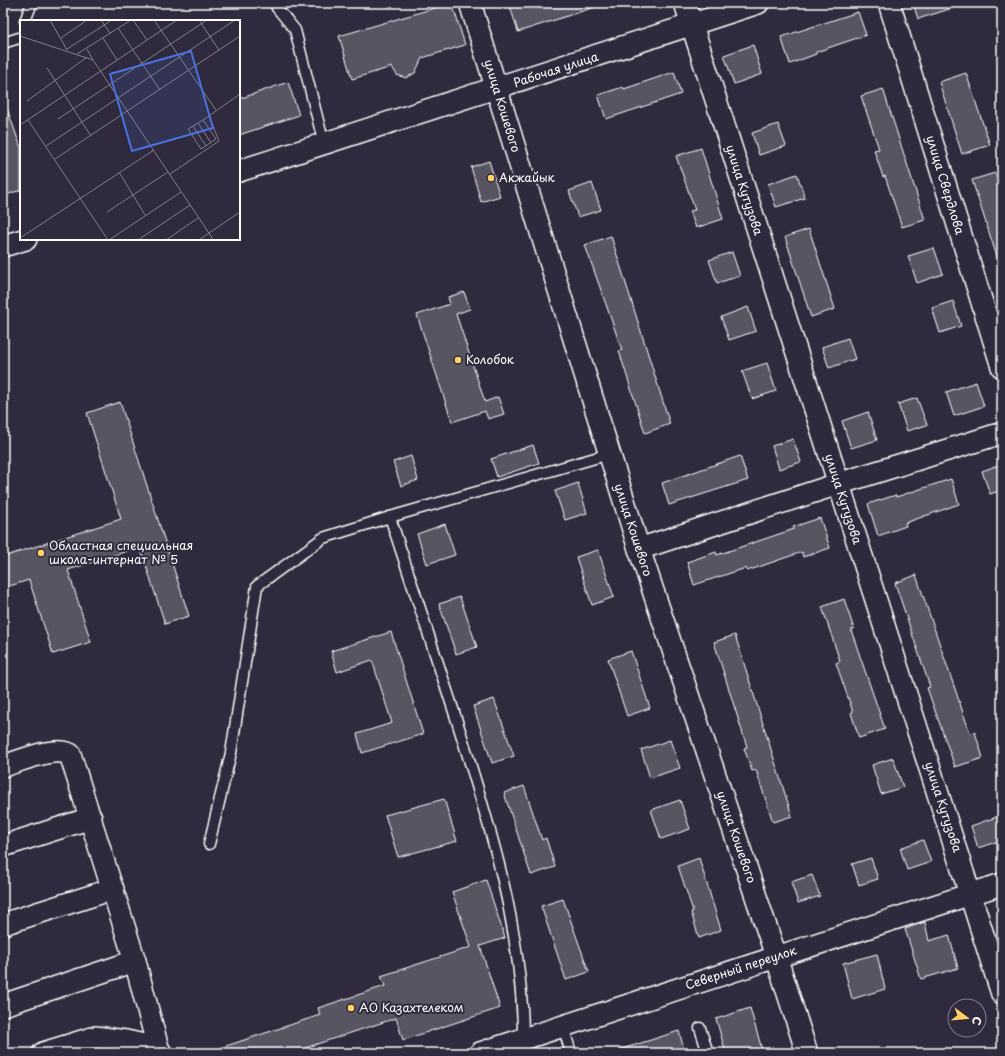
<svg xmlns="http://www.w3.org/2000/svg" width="1005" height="1056" font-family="'Playpen Sans',sans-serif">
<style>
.building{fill:#595564;stroke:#fff}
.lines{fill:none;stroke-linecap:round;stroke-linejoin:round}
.lane-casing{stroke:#fff;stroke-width:13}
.street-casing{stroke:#fff;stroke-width:24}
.lane{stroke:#2f2a3d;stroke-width:10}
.street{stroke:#2f2a3d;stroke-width:21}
.poi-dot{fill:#ffd166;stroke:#2f2a3d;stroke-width:1.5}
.labels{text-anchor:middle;stroke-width:4;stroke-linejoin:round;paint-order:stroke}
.street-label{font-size:12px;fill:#fff;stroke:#2f2a3d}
.poi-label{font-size:12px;fill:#fff;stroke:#2f2a3d;text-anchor:start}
.inset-road{fill:none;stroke:#827f8b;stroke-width:1}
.view{fill:#4a71e0;fill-opacity:0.15;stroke:#4a71e0;stroke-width:2}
.inset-edge{fill:none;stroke:#fff;stroke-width:2}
</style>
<rect width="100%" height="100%" fill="#2f2a3d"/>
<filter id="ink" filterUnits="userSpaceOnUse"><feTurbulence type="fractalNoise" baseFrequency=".025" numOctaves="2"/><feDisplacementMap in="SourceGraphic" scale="8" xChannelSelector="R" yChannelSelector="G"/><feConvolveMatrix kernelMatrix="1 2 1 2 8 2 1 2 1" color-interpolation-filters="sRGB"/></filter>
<g filter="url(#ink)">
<g class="building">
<path d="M452 3 465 45 422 58 415 73 406 78 397 75 392 67 352 79 339 36Z"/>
<path d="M519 3H597L598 6 518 32 510 6Z"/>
<path d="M913 3H959V6L918 19Z"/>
<path d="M858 12 866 35 816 52V54L790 64 781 37Z"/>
<path d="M753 45 762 74 734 84 724 55Z"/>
<path d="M674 72 681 94 606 119 598 95 623 87 624 89Z"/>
<path d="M966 73 990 145 962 154 939 82Z"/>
<path d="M288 82 299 115 239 135V99Z"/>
<path d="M883 89 925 220 902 227 885 176 883 177 874 150 879 149 861 96Z"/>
<path d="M3 103H5L21 148V190L3 196Z"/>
<path d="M778 124 786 146 759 155 752 133Z"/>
<path d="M701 148 723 219 696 228 690 211 695 210 676 156Z"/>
<path d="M489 161 500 196 481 202 471 167Z"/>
<path d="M995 173 1002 195V263H999L972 180Z"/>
<path d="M797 174 805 198 776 207 768 184Z"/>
<path d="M592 183 601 210 578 217 569 191Z"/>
<path d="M809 229 835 309 811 317 785 237Z"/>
<path d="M611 236 670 424 645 433 619 351 622 350 585 245Z"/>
<path d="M934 248 943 274 917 283 908 256Z"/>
<path d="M732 252 740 276 717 283 709 260Z"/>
<path d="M464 292 470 309 456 314 485 402 498 397 504 414 488 419 485 411 452 422 417 315 450 304 448 297Z"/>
<path d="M953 301 961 326 940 333 932 308Z"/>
<path d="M748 307 756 331 729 340 721 317Z"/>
<path d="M848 338 855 359 829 368 822 347Z"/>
<path d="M767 363 776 391 752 399 742 371Z"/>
<path d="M976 382 984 406 954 416 946 392Z"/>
<path d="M917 398 927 425 907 431 898 404Z"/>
<path d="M120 402 189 616 165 624 140 547 68 570 91 642 53 654 29 580 3 588V557L121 519 87 413Z"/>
<path d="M868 412 877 440 851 448 842 421Z"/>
<path d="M793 439 801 462 779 469 772 446Z"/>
<path d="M533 445 539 463 497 477 491 459Z"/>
<path d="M411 456 418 480 401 486 393 462Z"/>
<path d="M740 456 748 480 669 505 662 483Z"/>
<path d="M1002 464V490L990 494 982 471Z"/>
<path d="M951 479 959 504 905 523 906 526 878 536 868 504 896 495V497Z"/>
<path d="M578 483 587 513 565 520 555 491Z"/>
<path d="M820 518 830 548 803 557 802 552 747 571 746 568 694 585 687 562 716 552 717 555 794 529 793 527Z"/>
<path d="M445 524 455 555 427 564 417 534Z"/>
<path d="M598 550 614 597 592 605 576 557Z"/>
<path d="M916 575 970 733 975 732 983 758 955 767 927 688 930 687 895 583Z"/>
<path d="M460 597 477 647 456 654 439 604Z"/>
<path d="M844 599 854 629 851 630 885 729 859 738 851 713 853 712 836 663 840 661 822 607Z"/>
<path d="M391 632 423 734 362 753 357 734 392 723 372 660 337 672 331 651Z"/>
<path d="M735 635 792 816 773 822 756 770 752 771 744 748 747 747 714 642Z"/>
<path d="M631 651 650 708 627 716 608 659Z"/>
<path d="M494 699 514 756 492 763 473 706Z"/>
<path d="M670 740 680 768 650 778 641 750Z"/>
<path d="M893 758 903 787 881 794 872 765Z"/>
<path d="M524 786 542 840 546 838 555 867 531 875 504 793Z"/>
<path d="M444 799 457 841 398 857 385 815Z"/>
<path d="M680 800 690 829 661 839 651 810Z"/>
<path d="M1002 815V840L978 848 971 826Z"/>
<path d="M923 840 931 862 907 870 900 848Z"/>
<path d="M699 858 721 930 699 938 691 912 693 911 678 866Z"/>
<path d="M871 858 878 879 859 885 852 864Z"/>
<path d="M812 875 820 896 798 903 791 882Z"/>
<path d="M486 880 505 938 480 946 500 1008 403 1040 396 1018 305 1048 307 1053H215L214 1050 320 1015 318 1008 385 986 381 976 471 947 452 892Z"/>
<path d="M563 899 589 972 566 980 541 906Z"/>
<path d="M925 922 929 941 949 935 958 968 921 979 905 929Z"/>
<path d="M877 954 885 989 852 999 843 963Z"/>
<path d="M750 1008 763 1053H726L716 1019Z"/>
<path d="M679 1031 685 1053H619V1050Z"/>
</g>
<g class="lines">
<g class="lane-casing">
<g id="lane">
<path d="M275 3 277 8 295 30 324 144"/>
<path d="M25 21 32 3"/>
<path d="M3 43 19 38"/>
<path d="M390 517C412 584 434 651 456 718 489 822 523 929 523 1039"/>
<path d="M209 844 231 753 257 586 323 538 390 517 609 454"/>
<path d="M563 1026 571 1053"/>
<path d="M700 1028 708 1053"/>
</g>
</g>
<g class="street-casing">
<g id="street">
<path d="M470 3 639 549 776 956 807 1053"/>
<path d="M685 3 1002 994"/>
<path d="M889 3 1002 367"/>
<path d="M239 171 758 3"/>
<path d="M3 246 26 239"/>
<path d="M639 549 838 484 1002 433"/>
<path d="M3 766C21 761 53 746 70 754L135 961 158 1048"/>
<path d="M3 846 91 818"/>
<path d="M3 924 113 889"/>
<path d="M3 1005 135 961"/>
<path d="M43 1053 95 1037 126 1041 158 1048 161 1053"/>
<path d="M480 1053 1002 884"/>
</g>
</g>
<use href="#lane" class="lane"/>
<use href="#street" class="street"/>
</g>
</g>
<g class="poi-dot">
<circle cx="491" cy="178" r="4"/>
<circle cx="458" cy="360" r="4"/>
<circle cx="41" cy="553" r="4"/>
<circle cx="351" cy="1008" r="4"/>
</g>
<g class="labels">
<g class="street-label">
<text transform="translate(556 70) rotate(-18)" y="4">Рабочая улица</text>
<text transform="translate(502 106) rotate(73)" y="4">улица Кошевого</text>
<text transform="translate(945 185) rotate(73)" y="4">улица Свердлова</text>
<text transform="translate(744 190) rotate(72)" y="4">улица Кутузова</text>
<text transform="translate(843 499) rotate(72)" y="4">улица Кутузова</text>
<text transform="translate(633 530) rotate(72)" y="4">улица Кошевого</text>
<text transform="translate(943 807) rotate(72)" y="4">улица Кутузова</text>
<text transform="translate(736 837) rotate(71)" y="4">улица Кошевого</text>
<text transform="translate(741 968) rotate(-18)" y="4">Северный переулок</text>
</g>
<g class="poi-label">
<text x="499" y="182">Акжайык</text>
<text x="466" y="364">Колобок</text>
<text x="49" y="550">Областная специальная<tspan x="49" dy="14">школа-интернат № 5</tspan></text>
<text x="359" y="1012">АО Казахтелеком</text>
</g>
</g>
<g transform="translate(20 20)">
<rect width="220" height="220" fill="#2f2a3d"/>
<path class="inset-road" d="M30 0 47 30M81 0 90 13M113 0 127 20M134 0 196 90M179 0 199 30M98 8 140 70M0 16 73 40 189 213 220 192M41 18 67 0M83 18 97 40M47 29 92 0M67 29 73 40M57 34 111 0M27 48 71 116M7 81 67 37M38 99 187 0M8 100 88 220M183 100 196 119 181 129 168 109 183 100 189 96M178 103 191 123M0 105 157 0M173 106 186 126M26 126 215 0M35 139 220 16M99 152 125 195M150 154 199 121 189 96 220 74M87 192 148 152M0 218 134 130M89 220 161 172M118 220 170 185M146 220 178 198M179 220 189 213 193 220"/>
<path class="view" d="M171 31 193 108 112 131 90 54Z"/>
<rect width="220" height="220" class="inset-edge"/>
</g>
<rect width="1005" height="1056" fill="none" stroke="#2f2a3d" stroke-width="16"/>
<rect x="8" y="8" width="989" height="1040" fill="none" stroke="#fff" stroke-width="1.5" filter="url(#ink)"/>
<g transform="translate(967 1018) rotate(106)"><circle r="19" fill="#2f2a3d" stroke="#827f8b"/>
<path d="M0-3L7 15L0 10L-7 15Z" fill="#ffd166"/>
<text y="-6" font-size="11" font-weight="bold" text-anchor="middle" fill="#ffffff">С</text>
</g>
</svg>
